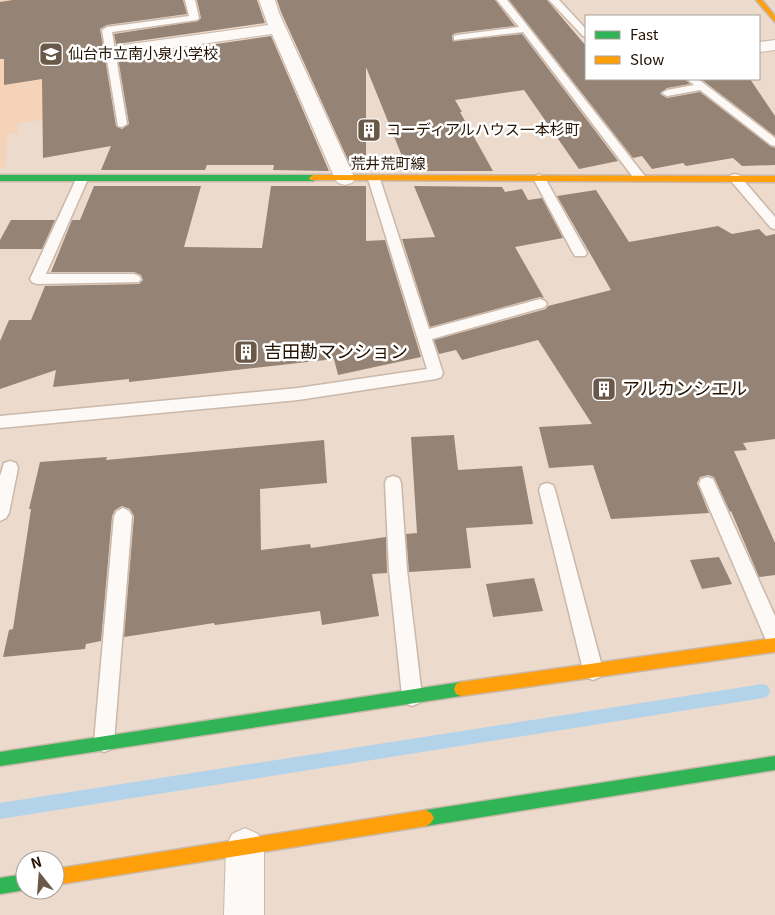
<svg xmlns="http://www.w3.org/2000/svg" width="775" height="915" font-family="Georgia,'Noto Sans JP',serif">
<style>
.built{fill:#f5d3b8}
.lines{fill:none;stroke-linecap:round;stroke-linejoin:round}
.stream{fill:#b3d3ea;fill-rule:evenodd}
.building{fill:#958475}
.lane-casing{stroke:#cab8aa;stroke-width:3}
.street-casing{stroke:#cab8aa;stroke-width:2}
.fast-casing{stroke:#cab8aa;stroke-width:3}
.slow-casing{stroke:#cab8aa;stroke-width:3}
.lane{fill:#fcf9f7;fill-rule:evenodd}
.street{fill:#fcf9f7;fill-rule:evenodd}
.fast{fill:#30b455;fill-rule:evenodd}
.slow{fill:#ff9f0a;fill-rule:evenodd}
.labels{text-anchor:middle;stroke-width:5;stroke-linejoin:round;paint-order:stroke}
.far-poi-label{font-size:15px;fill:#241203;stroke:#fff;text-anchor:start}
.far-street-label{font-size:15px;fill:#241203;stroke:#fff}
.poi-label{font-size:18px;fill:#241203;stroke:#fff;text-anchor:start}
</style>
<rect width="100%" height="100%" fill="#ecdacc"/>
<path class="built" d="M0 0H92L110 109 17 124 18 133 7 135 6 168H0Z"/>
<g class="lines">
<path class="stream" d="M763 684 768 686 770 691 768 696 763 698 0 819V803Z"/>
</g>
<g class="building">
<path d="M13 0H183L187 14 107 25 100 29 103 46 99 53 105 58 116 126 122 129 129 124 118 58 271 36 329 171 273 170 274 165H207L205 170H101L111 146 43 158 42 79 4 85V59H0V2Z"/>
<path d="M197 0H257L265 23 116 44 114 34 198 21 201 18Z"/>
<path d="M277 0H495L515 26 456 33 452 35 453 41 522 34 618 161 579 169 524 90 455 100 462 112H460L493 171H408L366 67V171H353L281 12Z"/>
<path d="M509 0H547L586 46V79H685L690 84 667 88 660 94 667 98 700 92 770 146 775 148V165L742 166 733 158 686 166 683 163 652 169 642 156 633 158Z"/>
<path d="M701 79H750L775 116V136Z"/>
<path d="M94 186H201L184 247 262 248 271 186H366V241L385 240 421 357 338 375 334 359 129 382V379L53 387 56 370 0 389V341L9 320H31L45 286 139 284 143 280 141 275 134 272H51L72 220H80Z"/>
<path d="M414 186 502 187 505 192 522 189 528 200 542 198 563 238 515 247 544 298 540 297 430 327 402 239 435 237Z"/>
<path d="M596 190 629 242 718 226 732 234 759 229 766 236 775 234V439L743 443 747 450 734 451 775 543V575L759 577 731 511 730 512 714 477 708 475 700 477 697 483 709 513 611 519 593 465 549 468 539 427 592 424 538 340 462 360 456 350 439 354 434 340 546 309 548 306 611 290 557 196Z"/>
<path d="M11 220H55L42 249H0V240Z"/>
<path d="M454 435 458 470 522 466 533 524 466 528 471 568 409 572 406 534 417 533 411 437Z"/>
<path d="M324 440 327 483 260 489 261 550 310 544 311 548 386 537 387 573 372 574 379 616 322 625 320 611 215 625 214 623 124 637 134 516 130 509 122 506 115 510 112 516 101 641 86 644 85 649 3 657 9 630 13 629 31 509H29L40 462 107 457 106 460Z"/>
<path d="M719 557 732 584 702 589 690 560Z"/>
<path d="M534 578 543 611 493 617 486 584Z"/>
</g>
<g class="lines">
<g class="lane-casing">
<g id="lane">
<path d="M185 0H195L199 18 197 20 112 32 127 124 122 127 118 126 102 30 107 27 189 16Z"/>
<path d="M497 0H507L644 175 646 178 644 181H636L523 32 454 40V36L457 35 519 27Z"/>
<path d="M549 0H559L586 29V37L583 36Z"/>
<path d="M687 79H698L775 138V146L771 145 700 90 667 96 662 93 667 90 694 85Z"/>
<path d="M539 174 545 178 587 253 585 256H575L573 253 533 178Z"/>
<path d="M735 174 739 175 775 217V229L771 228 731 181 729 178 731 175Z"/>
<path d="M82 175 88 179 46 274H134L139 276 141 279 139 282 37 284 32 282 30 279 76 179Z"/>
<path d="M374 175 380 179 429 329 540 299 545 301 547 304 545 307 432 339 443 373 441 377 436 379 298 400 0 428V416L298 388 427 369 368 179Z"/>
<path d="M10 461 16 463 18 468 9 513 6 518 0 521V476L4 463Z"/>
<path d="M393 476 399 478 401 483 407 570 422 696 419 703 412 706 405 703 402 696 389 570 385 483 387 478Z"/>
<path d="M707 477 713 479 775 616V647L768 645 699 484 701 479Z"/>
<path d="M547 483 553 485 555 490 603 670 600 677 593 680 586 677 583 670 539 490 541 485Z"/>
<path d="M123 508 129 511 132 516 114 742 111 749 104 752 97 749 94 742 114 516 117 511Z"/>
</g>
</g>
<g class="street-casing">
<g id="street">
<path d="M259 0H275L279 13 355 179 352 183 345 185 338 183 335 179 272 34 109 57 103 56 101 52 103 48 109 47 268 25Z"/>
<path d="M775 40V50L759 52V42Z"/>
<path d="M245 828 258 834 264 847V915H224L226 847 232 834Z"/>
</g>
</g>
<g class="fast-casing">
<g id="fast">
<path d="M0 175H313L317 178 313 181H0Z"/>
<path d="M461 682 466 684 468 689 466 694 461 696 0 766V752Z"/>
<path d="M775 756V770L426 826 421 823 418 818 421 813 426 810Z"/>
<path d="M25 874V890L0 894V878Z"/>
</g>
</g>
<g class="slow-casing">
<g id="slow">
<path d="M756 0H762L775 16V22Z"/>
<path d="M313 175 775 176V182L310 180 309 178Z"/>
<path d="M775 638V652L461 696 456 694 454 689 456 684 461 682Z"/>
<path d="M426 810 431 813 434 818 431 823 426 826 55 885V869Z"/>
</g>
</g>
<use href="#lane" class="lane"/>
<use href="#street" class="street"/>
<use href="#fast" class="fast"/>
<use href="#slow" class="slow"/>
</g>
<defs>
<g id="school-square" transform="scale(1.25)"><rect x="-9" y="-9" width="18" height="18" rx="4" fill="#6a5849" stroke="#fff"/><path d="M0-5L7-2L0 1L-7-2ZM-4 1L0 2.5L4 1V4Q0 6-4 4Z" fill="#fff"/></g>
<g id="building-square" transform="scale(1.25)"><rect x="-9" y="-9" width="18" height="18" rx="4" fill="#6a5849" stroke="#fff"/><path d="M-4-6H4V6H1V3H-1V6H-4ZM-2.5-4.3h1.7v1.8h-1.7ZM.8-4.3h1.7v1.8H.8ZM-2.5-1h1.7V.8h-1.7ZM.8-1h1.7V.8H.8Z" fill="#fff"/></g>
</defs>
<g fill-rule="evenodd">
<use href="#school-square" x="51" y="54"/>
<use href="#building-square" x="369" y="130"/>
<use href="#building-square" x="246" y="352"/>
<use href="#building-square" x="604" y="389"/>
</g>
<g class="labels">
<g class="far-poi-label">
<text x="68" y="59">仙台市立南小泉小学校</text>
<text x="386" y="135">コーディアルハウス一本杉町</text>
</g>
<g class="far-street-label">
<text x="388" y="169">荒井荒町線</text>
</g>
<g class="poi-label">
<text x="264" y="358">吉田勘マンション</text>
<text x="622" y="395">アルカンシエル</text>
</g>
</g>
<rect x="585" y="15" width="175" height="65" fill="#ffffff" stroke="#a7a09a"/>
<rect x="595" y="31" width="25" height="8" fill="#30b455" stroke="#a7a09a"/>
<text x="630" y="40" font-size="15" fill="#241203">Fast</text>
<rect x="595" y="56" width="25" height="8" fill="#ff9f0a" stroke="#a7a09a"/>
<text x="630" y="65" font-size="15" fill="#241203">Slow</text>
<g transform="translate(40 875) rotate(343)"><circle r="24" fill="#ffffff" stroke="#a7a09a"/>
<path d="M0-4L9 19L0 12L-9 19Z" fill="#6a5849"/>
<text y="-8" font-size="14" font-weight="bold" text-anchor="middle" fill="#241203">N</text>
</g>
</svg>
